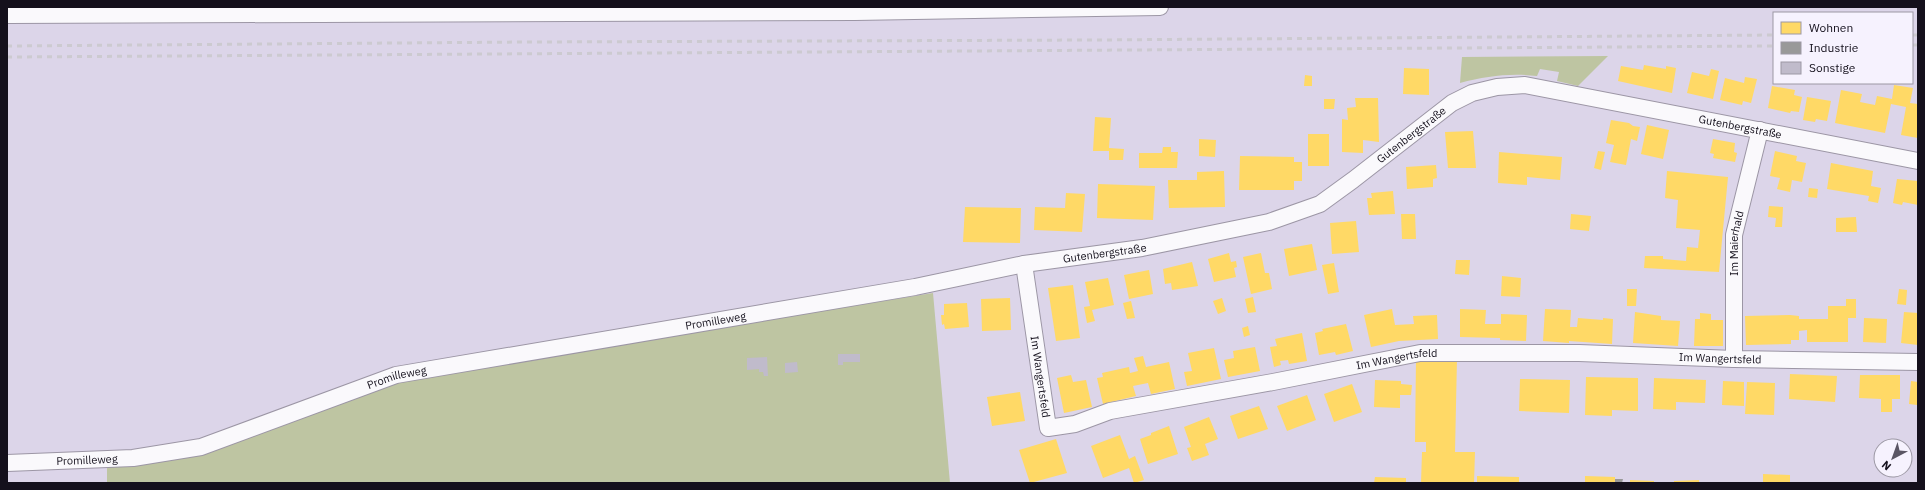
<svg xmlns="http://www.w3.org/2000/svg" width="1925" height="490" font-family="'IBM Plex Sans',sans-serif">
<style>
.green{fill:#bec5a2}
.homes{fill:#ffd966}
.industry{fill:#999}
.building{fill:#c0bbcb}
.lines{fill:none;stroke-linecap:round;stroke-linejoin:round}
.minor-casing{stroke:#9c96a5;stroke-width:18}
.minor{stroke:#faf9fc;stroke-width:16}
.rail{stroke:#cccad0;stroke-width:3;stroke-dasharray:5 5;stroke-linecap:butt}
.labels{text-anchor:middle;stroke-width:4;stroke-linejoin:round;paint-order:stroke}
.street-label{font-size:11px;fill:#14101c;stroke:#f6f2fe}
</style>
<rect width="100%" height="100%" fill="#dcd5e9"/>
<g class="green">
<path d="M1608 56 1578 86 1557 81 1559 72 1540 69 1537 76C1510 73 1487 76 1460 83L1462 57Z"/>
<path d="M933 293 950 483H107V466L199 455 405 377Z"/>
</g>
<g class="homes">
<path d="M1644 65 1666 69V66L1676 68 1672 93 1618 81 1621 66 1643 70Z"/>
<path d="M1404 68 1429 69V95L1403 94Z"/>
<path d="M1711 69 1719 71 1713 99 1687 93 1692 72 1709 76Z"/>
<path d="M1305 75 1312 76V86H1304Z"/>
<path d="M1745 77 1757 79 1751 103 1743 101 1742 105 1720 100 1725 78 1744 83Z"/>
<path d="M1894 85 1913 88 1910 103 1918 104V138L1901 135 1906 107 1891 104 1885 133 1835 123 1841 90 1862 94 1860 102 1875 105 1877 96 1892 99Z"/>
<path d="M1772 86 1795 90 1794 95 1802 97 1799 112 1791 111 1790 113 1768 108Z"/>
<path d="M1807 97 1831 101 1827 121 1816 119 1815 122 1803 120Z"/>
<path d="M1355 98H1378L1379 142 1363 140V153L1342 152V119L1348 120 1347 108 1356 107Z"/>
<path d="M1324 99H1335L1334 109H1324Z"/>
<path d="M1095 117 1111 118 1109 148 1124 149 1123 160H1109V151H1093Z"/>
<path d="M1611 120 1629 123 1633 126 1640 127 1637 141 1631 139 1626 165 1610 162 1614 145 1606 143Z"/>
<path d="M1647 125 1669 130 1663 159 1641 154Z"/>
<path d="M1473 131 1476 168H1448L1445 132Z"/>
<rect x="1308" y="134" width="21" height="32"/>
<path d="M1199 139 1216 140 1215 157 1199 156Z"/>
<path d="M1713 139 1735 143 1734 152 1737 153 1735 162 1713 158 1714 154 1710 153Z"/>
<path d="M1163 147H1171V152H1178L1177 168H1139V153H1162Z"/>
<path d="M1598 151 1605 152 1601 170 1594 168Z"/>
<path d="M1775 151 1797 156 1796 161 1806 163 1802 182 1792 180 1790 192 1777 189 1780 178 1770 176Z"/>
<path d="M1499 152 1562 157 1560 180 1527 177V185L1498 183Z"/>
<path d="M1240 156 1294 157V162H1302V181H1294V190H1239Z"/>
<path d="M1831 163 1873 171 1871 186 1881 188 1878 203 1868 201 1869 196 1827 189Z"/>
<path d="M1436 165 1437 178 1433 179V187L1407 189 1406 167Z"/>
<path d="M1224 171 1225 207 1169 208 1168 180H1197V172Z"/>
<path d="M1667 171 1728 177 1719 272 1644 268 1645 256H1663V259L1686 261 1687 247 1698 248 1700 230 1676 228 1678 200 1665 198Z"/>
<path d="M1897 179 1918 181V205L1903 202 1902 205 1893 203Z"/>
<path d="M1098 184 1155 186 1153 220 1097 218Z"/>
<path d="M1809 188 1818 189 1817 198 1808 197Z"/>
<path d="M1393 191 1395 214 1369 215 1367 198H1372L1371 193Z"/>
<path d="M1066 193 1085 194 1082 232 1034 230 1035 207 1065 208Z"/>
<path d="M1769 206 1783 207 1782 227H1775L1776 218 1768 217Z"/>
<path d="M965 207 1021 208 1020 243 963 242Z"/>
<path d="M1401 214H1415L1416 239H1402Z"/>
<path d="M1571 214 1591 216 1589 231 1570 229Z"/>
<path d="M1856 217 1857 232H1836V218Z"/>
<path d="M1356 221 1359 252 1332 254 1330 223Z"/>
<path d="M1312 244 1317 270 1289 276 1284 249Z"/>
<path d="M1229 253 1231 262 1236 261 1237 267 1234 268 1236 277 1214 282 1208 259Z"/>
<path d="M1261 253 1265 273H1269L1272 289 1251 294 1243 257Z"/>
<path d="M1456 260H1470L1469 275 1455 274Z"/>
<path d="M1192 262 1198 286 1172 290 1171 283 1165 284 1163 269Z"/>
<path d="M1334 263 1339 292 1328 294 1322 265Z"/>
<path d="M1149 270 1153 294 1129 299 1124 275Z"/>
<path d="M1502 276 1521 278 1520 297 1501 296Z"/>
<path d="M1108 278 1114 305 1092 310 1095 321 1087 323 1084 307 1090 306 1085 282Z"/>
<path d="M1073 285 1080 338 1056 341 1048 288Z"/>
<path d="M1627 289H1637L1636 306H1627Z"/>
<path d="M1899 289 1907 290 1906 305 1897 304Z"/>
<path d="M1253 297 1256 312 1248 313 1245 299Z"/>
<path d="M1010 298 1011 330 982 331 981 299Z"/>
<path d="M1222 298 1226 311 1218 314 1213 301Z"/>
<path d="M1846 299H1856V318H1848V342H1807V330L1799 331V340H1791V344L1746 345 1745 316 1790 315 1799 316V319H1828V306H1846Z"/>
<path d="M1131 301 1135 318 1127 319 1123 303Z"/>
<path d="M967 303 969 327 945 329 944 324 942 325 941 315H944V304Z"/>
<path d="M1392 309 1395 325 1414 324 1413 316 1437 315 1438 339 1399 341 1371 347 1364 315Z"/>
<path d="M1460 309 1486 310 1485 324H1501V314L1527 315 1526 341 1500 340V338L1460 337Z"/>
<path d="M1545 309 1571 310 1570 327H1577L1578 318 1603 320V318L1613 319 1612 344 1569 341V343L1543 341Z"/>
<path d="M1635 312 1661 316V320L1680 321 1678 346 1633 343Z"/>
<path d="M1904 312 1918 313V345L1901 343Z"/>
<path d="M1700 313 1711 314V320H1723V346H1694L1695 319H1700Z"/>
<path d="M1864 318 1887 319 1886 343 1863 342Z"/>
<path d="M1346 324 1353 351 1336 355 1335 352 1319 355 1315 333 1323 331 1322 329Z"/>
<path d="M1248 326 1250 335 1244 337 1242 328Z"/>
<path d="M1302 333 1307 361 1289 364 1288 360 1280 361 1281 365 1274 367 1270 347 1277 346 1275 339Z"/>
<path d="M1255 347 1260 371 1228 377 1224 360 1234 358 1233 351Z"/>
<path d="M1214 348 1221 379 1187 386 1184 372 1192 371 1188 353Z"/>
<path d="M1143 356 1146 367 1169 362 1175 389 1151 394 1148 383 1133 386 1136 396 1103 404 1097 378 1103 377 1102 373 1129 367 1130 373 1138 371 1134 358Z"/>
<path d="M1457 358 1455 452H1475L1474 483H1421L1422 452H1426V442H1415L1416 360Z"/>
<path d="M1790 374 1837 376 1835 402 1789 399Z"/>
<path d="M1071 375 1073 382 1086 380 1092 407 1064 413 1057 378Z"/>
<path d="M1860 375H1900V399H1892V412H1881V399L1859 398Z"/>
<path d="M1586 377 1638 378V411L1612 410V416L1585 415Z"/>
<path d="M1654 378 1706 380 1705 403 1676 402V410L1653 409Z"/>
<path d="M1520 379 1570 380 1569 413 1519 411Z"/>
<path d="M1375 380 1401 381V384L1412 385 1411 395H1400V408L1374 407Z"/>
<path d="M1723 381 1744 382V406L1722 405Z"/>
<path d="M1911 381 1918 382 1917 405 1909 404Z"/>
<path d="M1747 382 1775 383 1774 415 1745 414Z"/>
<path d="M1352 384 1362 412 1334 422 1324 394Z"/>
<path d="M1020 392 1025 421 992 426 987 397Z"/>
<path d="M1307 395 1316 420 1287 431 1277 406Z"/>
<path d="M1259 406 1268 429 1238 439 1230 416Z"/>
<path d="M1209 417 1218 439 1205 444 1209 455 1192 461 1187 448 1191 447 1184 427Z"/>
<path d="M1169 426 1178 454 1148 464 1140 439 1151 435V433Z"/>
<path d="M1120 435 1129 459 1135 456 1144 480 1134 483 1129 468 1103 478 1091 446Z"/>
<path d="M1056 439 1067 473 1030 483 1019 450Z"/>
<path d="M1763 474 1790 475V483H1763Z"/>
<path d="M1477 476 1519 477V483H1477Z"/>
<path d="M1585 476 1615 477V483H1585Z"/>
<path d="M1375 477 1406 478V483H1374Z"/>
<path d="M1630 480 1654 481V483H1630Z"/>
<path d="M1699 480V483H1674V481Z"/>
</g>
<path class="industry" d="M1615 479H1623L1622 483H1615Z"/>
<g class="building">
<path d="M838 354H860V362H843V365H838Z"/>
<path d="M767 357 768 376H764L763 372H759V369L747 370V358Z"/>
<path d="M797 362 798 372 785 373V363Z"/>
</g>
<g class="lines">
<g class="minor-casing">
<g id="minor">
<path d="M7 15 855 12 1160 7"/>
<path id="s1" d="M1024 264 1048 428 1075 424 1110 411 1273 382 1420 353H1579L1734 359 1918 362"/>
<path id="s2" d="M1734 359V235L1760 130"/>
<path id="s3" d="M7 463 133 458 201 447 396 375 915 287 1024 264 1142 248 1269 222 1320 204 1353 180 1452 103 1472 93 1497 87 1525 85 1918 161"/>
</g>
</g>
<use href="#minor" class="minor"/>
<g class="rail">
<path d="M1912 35H1918"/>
<path d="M1912 45H1918"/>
<path d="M7 46 527 42 1096 40 1774 35"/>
<path d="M7 57 1774 46"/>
</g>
</g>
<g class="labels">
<g class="street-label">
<text dy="4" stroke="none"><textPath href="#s3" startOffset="1805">Gutenbergstraße</textPath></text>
<text dy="4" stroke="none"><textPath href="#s3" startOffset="1458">Gutenbergstraße</textPath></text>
<text dy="4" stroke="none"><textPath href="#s2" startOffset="116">Im Maierhald</textPath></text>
<text dy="4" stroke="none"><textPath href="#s3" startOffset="1122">Gutenbergstraße</textPath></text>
<text dy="4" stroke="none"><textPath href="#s3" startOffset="727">Promilleweg</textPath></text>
<text dy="4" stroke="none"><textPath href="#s1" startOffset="846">Im Wangertsfeld</textPath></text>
<text dy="4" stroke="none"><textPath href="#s1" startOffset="522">Im Wangertsfeld</textPath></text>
<text dy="4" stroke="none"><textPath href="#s1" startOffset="114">Im Wangertsfeld</textPath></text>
<text dy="4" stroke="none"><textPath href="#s3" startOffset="403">Promilleweg</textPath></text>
<text dy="4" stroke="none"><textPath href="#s3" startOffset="80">Promilleweg</textPath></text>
</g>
</g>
<rect width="1925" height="490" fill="none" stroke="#14101c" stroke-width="16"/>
<rect x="1773" y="12" width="140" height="72" fill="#f6f2fe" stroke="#9c98a4"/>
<rect x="1781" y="22" width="20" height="12" fill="#ffd966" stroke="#9c98a4"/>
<text x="1809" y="32" font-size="12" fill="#14101c">Wohnen</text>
<rect x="1781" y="42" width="20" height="12" fill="#999999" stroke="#9c98a4"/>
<text x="1809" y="52" font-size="12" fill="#14101c">Industrie</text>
<rect x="1781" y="62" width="20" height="12" fill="#c0bbcb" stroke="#9c98a4"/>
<text x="1809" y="72" font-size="12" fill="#14101c">Sonstige</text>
<g transform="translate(1893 458) rotate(221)"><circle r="19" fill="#f6f2fe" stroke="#9c98a4"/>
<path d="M0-3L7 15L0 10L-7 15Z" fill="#5a5564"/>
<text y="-6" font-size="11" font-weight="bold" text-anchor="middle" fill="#14101c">N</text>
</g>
</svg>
